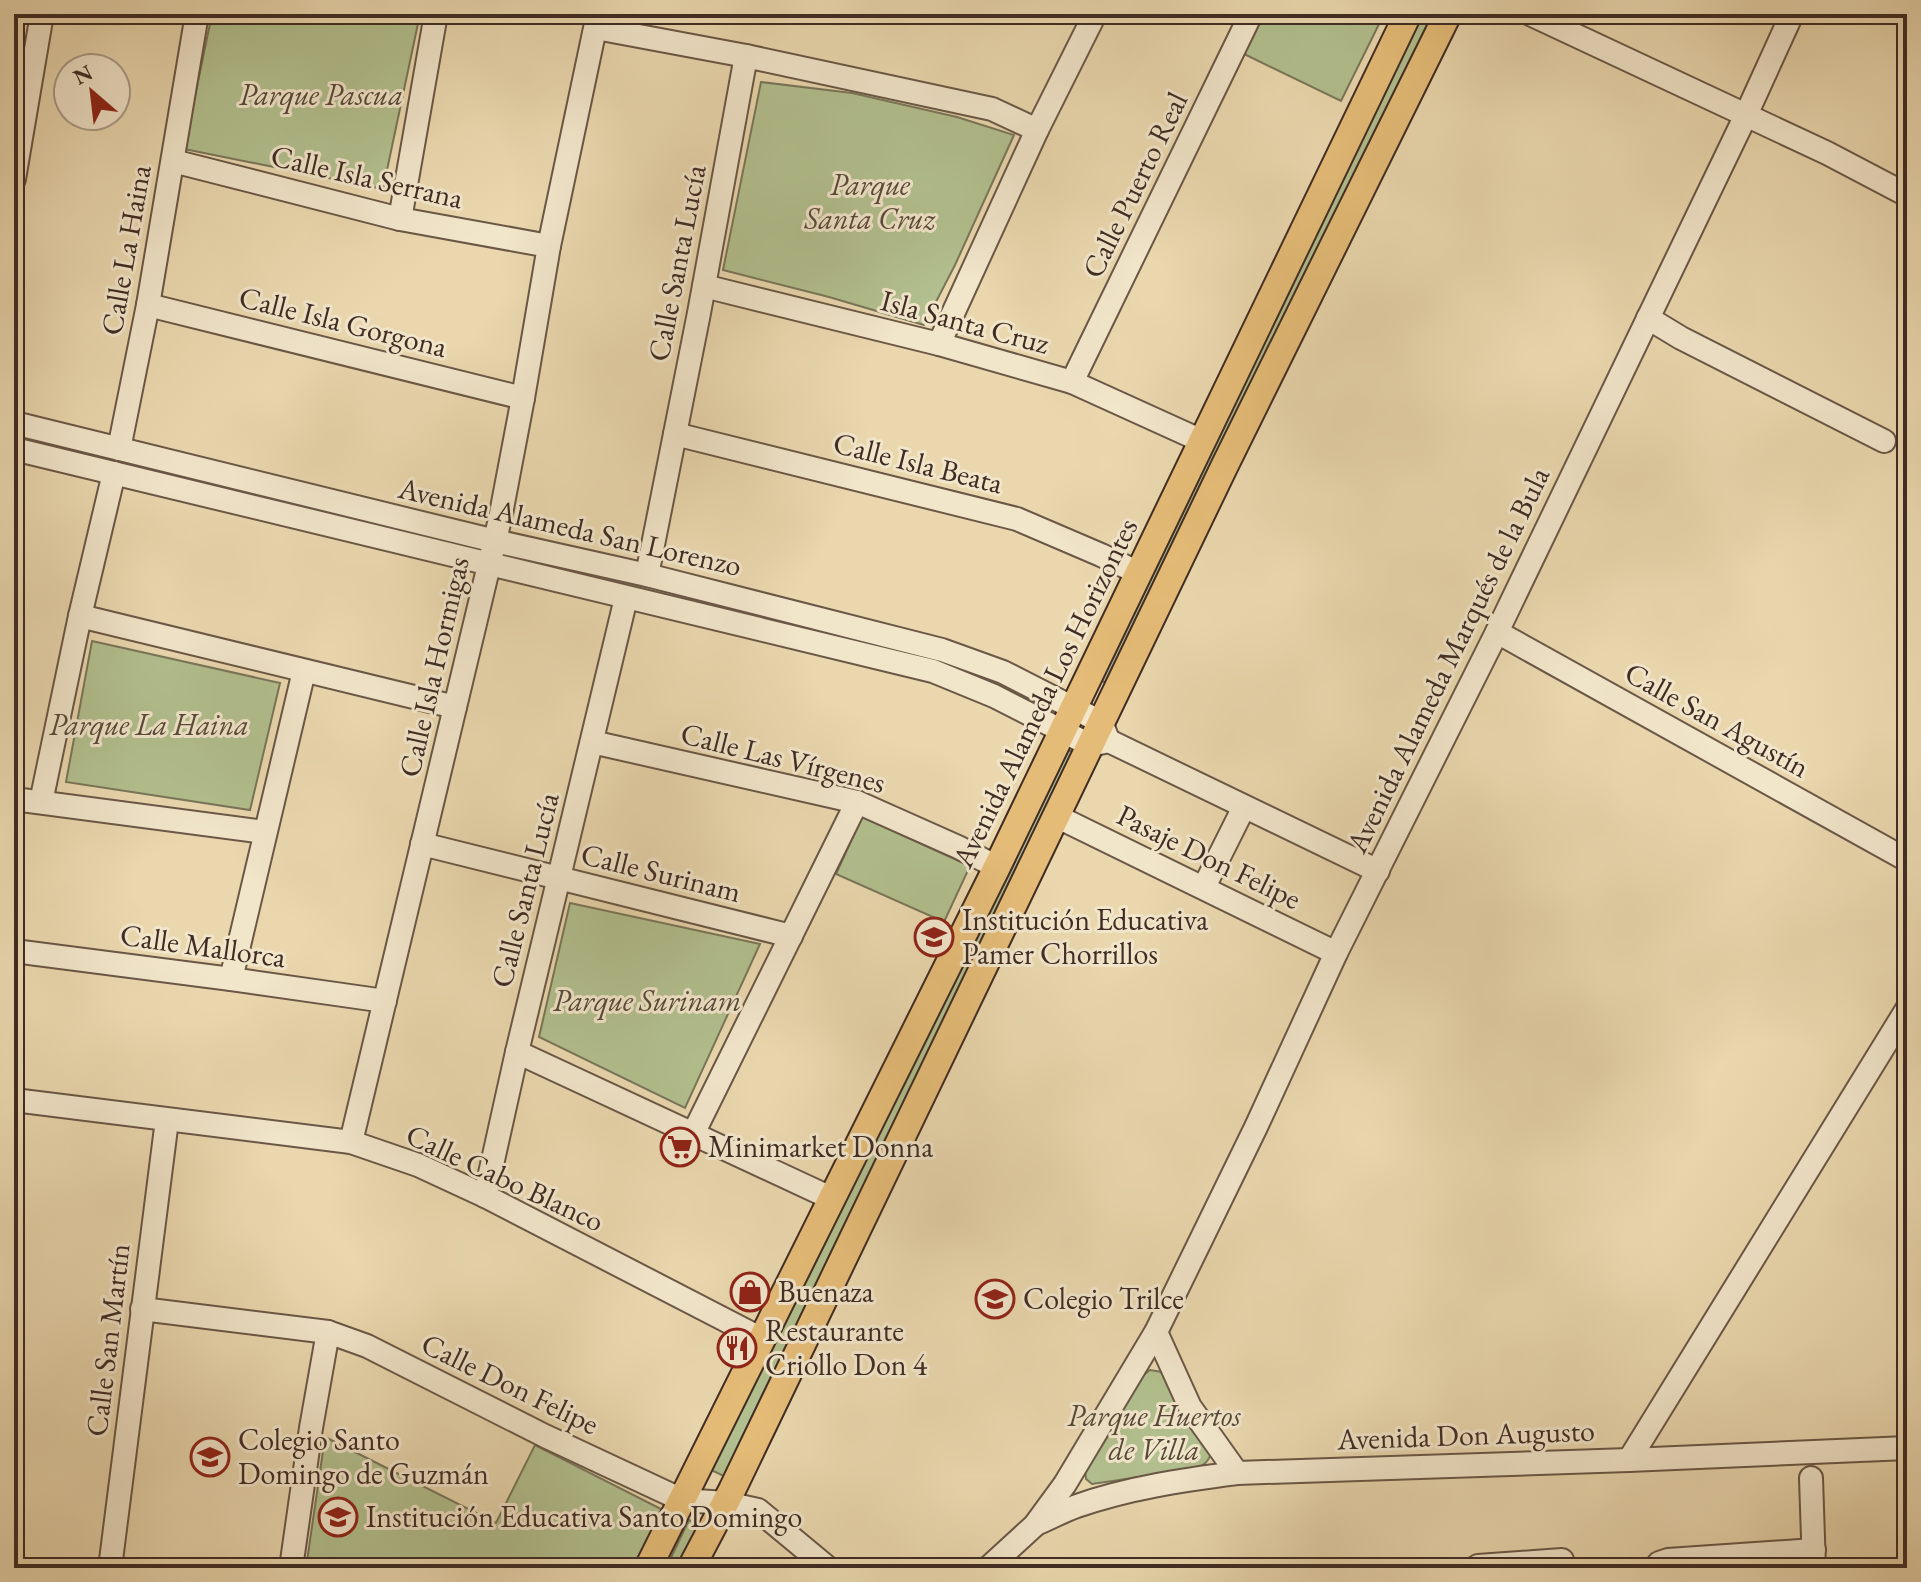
<svg xmlns="http://www.w3.org/2000/svg" width="1921" height="1582" font-family="'EB Garamond',serif">
<style>
.green{fill:#b2bf8e;stroke:#797659;stroke-width:2}
.lines{fill:none;stroke-linecap:round;stroke-linejoin:round}
.minor-casing{stroke:#6a5746;stroke-width:26}
.major-casing{stroke:#402c24;stroke-width:30}
.minor{stroke:#f1e5ca;stroke-width:22}
.major{stroke:#e5bc77;stroke-width:26}
.labels{text-anchor:middle;stroke-width:6;stroke-linejoin:round;paint-order:stroke}
.park-label{font-size:30px;font-style:italic;fill:#574939;stroke:#f1e5ca}
.street-label{font-size:30px;fill:#402c24;stroke:#f1e5ca}
.poi-label{font-size:30px;fill:#402c24;stroke:#f1e5ca;text-anchor:start}
</style>
<rect width="100%" height="100%" fill="#ead7ae"/>
<filter id="stains"><feTurbulence type="fractalNoise" baseFrequency=".0025" numOctaves="4"/><feColorMatrix values="0 0 0 0 .2 0 0 0 0 .09 0 0 0 0 .02 0 0 0 .5 -.17"/></filter>
<radialGradient id="worn" r=".72"><stop offset=".6" stop-color="#630" stop-opacity="0"/><stop offset="1" stop-color="#630" stop-opacity=".3"/></radialGradient>
<g class="green">
<path d="M212 14H420L383 189 184 149Z"/>
<path d="M1264 14H1384L1341 101 1244 54Z"/>
<path d="M1416 14H1429L1435 17 1112 686 1096 678Z"/>
<path d="M761 82 852 93 957 117 1014 135 955 265 924 325 829 297 723 270Z"/>
<path d="M14 429 468 540 465 551 14 442Z"/>
<path d="M520 552 926 648 1033 691 1029 699 925 655 516 564Z"/>
<path d="M92 641 280 683 250 810 66 782Z"/>
<path d="M1062 747 1079 755 728 1478 711 1470Z"/>
<path d="M862 817 970 866 944 922 836 874Z"/>
<path d="M570 903 760 944 685 1108 539 1037Z"/>
<path d="M1150 1370 1162 1372 1166 1376 1212 1451C1209 1461 1204 1466 1194 1469L1092 1484 1086 1479 1085 1469 1103 1444 1141 1377Z"/>
<path d="M325 1437 496 1523 535 1445 665 1511 638 1568H306Z"/>
<path d="M689 1520 702 1526 682 1568H666Z"/>
<path d="M1800 1560 1807 1568H1672Z"/>
</g>
<g class="lines">
<g class="minor-casing">
<g id="minor">
<path d="M1530 14 1827 153 1907 195"/>
<path d="M596 28 746 56 992 109 1037 130"/>
<path d="M173 161 400 219 549 246"/>
<path d="M14 179 42 14"/>
<path d="M400 219 436 14"/>
<path d="M704 286 939 344 1072 382 1202 441"/>
<path d="M148 305 523 398"/>
<path d="M1648 318 1681 338 1884 441"/>
<path d="M939 344 1037 130 1095 14"/>
<path d="M1072 382 1251 14"/>
<path d="M14 423 495 541 647 575 942 650 1003 672 1101 722 1107 737"/>
<path d="M675 434 1017 519 1101 555 1139 573"/>
<path d="M14 449 933 671 994 696 1090 745 1109 741 1378 871"/>
<path d="M119 449 148 305 197 14"/>
<path d="M647 575 699 313 746 56"/>
<path d="M80 616 455 707"/>
<path d="M1497 632 1907 860"/>
<path d="M592 742 857 802 958 847 997 867"/>
<path d="M14 799 265 832"/>
<path d="M41 802 80 616 114 473"/>
<path d="M1056 816 1336 953"/>
<path d="M422 844 791 936"/>
<path d="M1204 887 1244 807"/>
<path d="M14 951 231 979 385 1001"/>
<path d="M231 979 304 671"/>
<path d="M517 1052 833 1199"/>
<path d="M14 1100 351 1142 418 1165 485 1196 762 1339"/>
<path d="M693 1134 857 802"/>
<path d="M351 1142 500 519 523 398 549 246 598 14"/>
<path d="M485 1196 517 1052 626 598"/>
<path d="M142 1309 328 1332 367 1346 545 1436 682 1500 726 1503 758 1510 828 1568"/>
<path d="M1156 1332 1190 1407 1237 1473"/>
<path d="M1629 1460 1907 1009"/>
<path d="M1811 1478 1814 1568"/>
<path d="M1036 1524C1050 1518 1063 1511 1077 1506 1128 1488 1183 1480 1237 1473L1629 1460 1907 1448"/>
<path d="M110 1568 167 1120"/>
<path d="M291 1568 311 1428 328 1332"/>
<path d="M988 1568 1035 1525 1065 1484 1156 1332 1256 1127 1336 953 1497 632 1746 115 1792 14"/>
<path d="M1475 1568 1478 1566 1562 1560"/>
<path d="M1656 1568 1659 1563 1668 1560 1814 1550"/>
</g>
</g>
<g class="major-casing">
<g id="major">
<path d="M648 1568 997 867 1408 14"/>
<path d="M691 1568 732 1490 1225 465 1448 14"/>
</g>
</g>
<use href="#minor" class="minor"/>
<use href="#major" class="major"/>
</g>
<defs>
<g id="school-ring" transform="scale(2)"><circle r="9.5" fill="#f1e5ca" stroke="#8f2418" stroke-width="1.5"/><path d="M0-5L7-2L0 1L-7-2ZM-4 1L0 2.5L4 1V4Q0 6-4 4Z" fill="#8f2418"/></g>
<g id="supermarket-ring" transform="scale(2)"><circle r="9.5" fill="#f1e5ca" stroke="#8f2418" stroke-width="1.5"/><path d="M-6-5.5h2.5l.6 2H6L4.5 2H-2.5L-4.4-4H-6ZM-1.5 3.2a1.3 1.3 0 1 0 .1 0ZM3 3.2a1.3 1.3 0 1 0 .1 0Z" fill="#8f2418"/></g>
<g id="shop-ring" transform="scale(2)"><circle r="9.5" fill="#f1e5ca" stroke="#8f2418" stroke-width="1.5"/><path d="M-5-2.5h2.3a2.7 3.5 0 0 1 5.4 0H5L5.5 6h-11ZM-1.5-2.5h3a1.5 2.3 0 0 0-3 0Z" fill="#8f2418"/></g>
<g id="restaurant-ring" transform="scale(2)"><circle r="9.5" fill="#f1e5ca" stroke="#8f2418" stroke-width="1.5"/><path d="M-5-6h1v4h1v-4h1v4h1v-4h1v5L-1.5 .5V6h-2V.5L-5-1ZM5-6V6H3V1.5H1.5Q1.5-4 5-6Z" fill="#8f2418"/></g>
</defs>
<g fill-rule="evenodd">
<use href="#school-ring" x="934" y="937"/>
<use href="#supermarket-ring" x="680" y="1147"/>
<use href="#shop-ring" x="750" y="1292"/>
<use href="#school-ring" x="995" y="1299"/>
<use href="#restaurant-ring" x="737" y="1348"/>
<use href="#school-ring" x="210" y="1457"/>
<use href="#school-ring" x="338" y="1517"/>
</g>
<g class="labels">
<g class="park-label">
<text x="321" y="105">Parque Pascua</text>
<text x="870" y="195">Parque<tspan x="870" dy="34">Santa Cruz</tspan></text>
<text x="149" y="735">Parque La Haina</text>
<text x="647" y="1011">Parque Surinam</text>
<text x="1154" y="1426">Parque Huertos<tspan x="1154" dy="34">de Villa</tspan></text>
</g>
<g class="street-label">
<text transform="translate(367 177) rotate(13)" y="10">Calle Isla Serrana</text>
<text transform="translate(1135 185) rotate(-64)" y="10">Calle Puerto Real</text>
<text transform="translate(126 250) rotate(-80)" y="10">Calle La Haina</text>
<text transform="translate(677 263) rotate(-79)" y="10">Calle Santa Lucía</text>
<text transform="translate(343 322) rotate(14)" y="10">Calle Isla Gorgona</text>
<text transform="translate(965 322) rotate(15)" y="10">Isla Santa Cruz</text>
<text transform="translate(918 463) rotate(14)" y="10">Calle Isla Beata</text>
<text transform="translate(570 527) rotate(13)" y="10">Avenida Alameda San Lorenzo</text>
<text transform="translate(1448 660) rotate(-64)" y="10">Avenida Alameda Marqués de la Bula</text>
<text transform="translate(434 667) rotate(-77)" y="10">Calle Isla Hormigas</text>
<text transform="translate(1045 693) rotate(-64)" y="10">Avenida Alameda Los Horizontes</text>
<text transform="translate(1717 720) rotate(29)" y="10">Calle San Agustín</text>
<text transform="translate(783 758) rotate(14)" y="10">Calle Las Vírgenes</text>
<text transform="translate(1209 857) rotate(26)" y="10">Pasaje Don Felipe</text>
<text transform="translate(661 873) rotate(14)" y="10">Calle Surinam</text>
<text transform="translate(525 890) rotate(-76)" y="10">Calle Santa Lucía</text>
<text transform="translate(203 946) rotate(8)" y="10">Calle Mallorca</text>
<text transform="translate(505 1178) rotate(25)" y="10">Calle Cabo Blanco</text>
<text transform="translate(108 1340) rotate(-83)" y="10">Calle San Martín</text>
<text transform="translate(510 1384) rotate(26)" y="10">Calle Don Felipe</text>
<text transform="translate(1466 1435) rotate(-2)" y="10">Avenida Don Augusto</text>
</g>
<g class="poi-label">
<text x="962" y="930">Institución Educativa<tspan x="962" dy="34">Pamer Chorrillos</tspan></text>
<text x="708" y="1157">Minimarket Donna</text>
<text x="778" y="1302">Buenaza</text>
<text x="1023" y="1309">Colegio Trilce</text>
<text x="765" y="1341">Restaurante<tspan x="765" dy="34">Criollo Don 4</tspan></text>
<text x="238" y="1450">Colegio Santo<tspan x="238" dy="34">Domingo de Guzmán</tspan></text>
<text x="366" y="1527">Institución Educativa Santo Domingo</text>
</g>
</g>
<rect width="1921" height="1582" fill="none" stroke="#ead7ae" stroke-width="48"/>
<rect x="16" y="16" width="1889" height="1550" fill="none" stroke="#402c24" stroke-width="4"/>
<rect x="24" y="24" width="1873" height="1534" fill="none" stroke="#402c24" stroke-width="2"/>
<g transform="translate(92 92) rotate(332)"><circle r="38" fill="#f1e5ca" stroke="#aa9b88" stroke-width="2"/>
<path d="M0-6L14 30L0 20L-14 30Z" fill="#8f2418"/>
<text y="-12" font-size="22" font-weight="bold" text-anchor="middle" fill="#402c24">N</text>
</g>
<rect width="100%" height="100%" filter="url(#stains)"/>
<rect width="100%" height="100%" fill="url(#worn)"/>
</svg>
